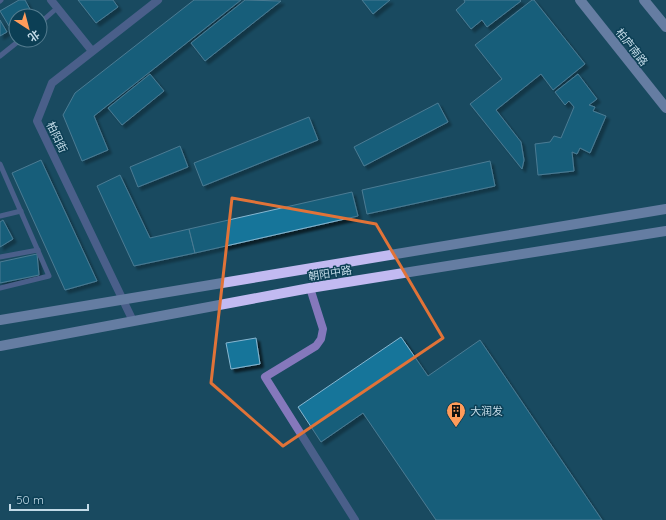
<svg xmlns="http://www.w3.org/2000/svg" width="666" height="520" font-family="Quicksand,'Noto Sans SC',sans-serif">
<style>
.building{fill:#17749a;stroke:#86b7d1;filter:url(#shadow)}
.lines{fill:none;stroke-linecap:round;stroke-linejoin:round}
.service{stroke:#8578bc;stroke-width:5}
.minor{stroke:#8578bc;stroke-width:8}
.tertiary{stroke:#8578bc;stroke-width:8}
.primary{stroke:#c2baf1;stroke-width:10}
.marked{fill:none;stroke:#e17338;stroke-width:3;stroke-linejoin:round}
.labels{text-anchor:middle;stroke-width:3;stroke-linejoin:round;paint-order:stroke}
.street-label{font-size:11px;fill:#c3dbe8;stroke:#0c3f55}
.poi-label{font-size:11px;fill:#c3dbe8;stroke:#0c3f55;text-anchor:start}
</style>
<defs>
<filter id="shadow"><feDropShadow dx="3.5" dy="3.5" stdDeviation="1" flood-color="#0009"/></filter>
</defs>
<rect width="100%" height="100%" fill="#194a60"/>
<g class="building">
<path d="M19 0H25L32 13 27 16H16V22L9 26 0 11Z"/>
<path d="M78 0H113L118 7 96 23Z"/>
<path d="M194 0H241L94 116 108 150 82 161 63 115 75 93Z"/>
<path d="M245 0 281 1 205 61 191 43Z"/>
<path d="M362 0H390L373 14Z"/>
<path d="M464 0H520L521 1 487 27 482 20 471 29 456 10 465 2Z"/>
<path d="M532 0H534L585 64 553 90 541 74 496 110 521 142 524 160 522 169 470 104 502 79 475 45Z"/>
<path d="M0 20 7 32 0 36Z"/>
<path d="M150 74 164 91 122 125 108 108Z"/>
<path d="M578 74 597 99 589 105 595 107 593 111 606 116 590 153 580 148 577 154 572 152 574 171 538 175 535 144 550 142 554 136 561 138 574 107 569 101 565 105 555 92Z"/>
<path d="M438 103 448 122 364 166 354 147Z"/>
<path d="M309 117 318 140 203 186 194 163Z"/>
<path d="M180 146 188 167 138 187 130 167Z"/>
<path d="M41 160 97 281 65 290 12 173Z"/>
<path d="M490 161 495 186 367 214 362 190Z"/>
<path d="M120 175 150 238 189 229 195 253 134 266 97 186Z"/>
<path d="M352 192 358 216 195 253 189 229Z"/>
<path d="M3 220 13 239 0 247V222Z"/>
<path d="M37 254 39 275 0 283V262Z"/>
<path d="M401 337 428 376 480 340 602 520H436L363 413 321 442 298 407Z"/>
<path d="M256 338 260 364 231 369 226 343Z"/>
</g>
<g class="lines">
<g class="service">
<path d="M0 1 1 0"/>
<path d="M40 23 57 8"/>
<path d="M0 56 20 40"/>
<path d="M0 164 49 276 0 288"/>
<path d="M0 216 21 211"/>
<path d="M0 257 38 250"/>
</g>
<g class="minor">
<path d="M51 0 92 51"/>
<path d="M310 288 323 329 321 339 316 346 265 377 355 520"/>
</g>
<path class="tertiary" d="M133 321 37 121 52 83 158 0"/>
<g class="primary">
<path d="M580 0 666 108"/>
<path d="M644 0 666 27"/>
<path d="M0 320 666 209"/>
<path d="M0 346 310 288 666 231"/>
</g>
</g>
<path d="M0 0H666V520H0ZM232 198 376 224 443 338 283 446 211 383Z" fill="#194a60" fill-opacity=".55" fill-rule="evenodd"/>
<path class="marked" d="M232 198 376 224 443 338 283 446 211 383Z"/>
<defs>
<g id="building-pin" transform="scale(1)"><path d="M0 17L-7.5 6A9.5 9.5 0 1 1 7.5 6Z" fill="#ff9b5a" stroke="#0c3f55"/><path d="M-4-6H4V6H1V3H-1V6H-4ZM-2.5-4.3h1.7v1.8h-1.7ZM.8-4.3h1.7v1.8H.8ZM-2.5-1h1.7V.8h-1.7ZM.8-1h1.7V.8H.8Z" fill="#111"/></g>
</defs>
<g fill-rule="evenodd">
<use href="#building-pin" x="456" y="411"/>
</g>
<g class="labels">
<g class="street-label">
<text transform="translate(632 47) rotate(52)" y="4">柏庐南路</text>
<text transform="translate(57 137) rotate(64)" y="4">柏阳街</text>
<text transform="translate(330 273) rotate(-9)" y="4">朝阳中路</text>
</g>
<g class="poi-label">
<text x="470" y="415">大润发</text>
</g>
</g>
<g transform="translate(28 28) rotate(144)"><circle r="19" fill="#0c3f55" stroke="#557d90"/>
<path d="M0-3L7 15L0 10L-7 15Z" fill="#ff9b5a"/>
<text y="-6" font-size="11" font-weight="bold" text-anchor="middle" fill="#c3dbe8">北</text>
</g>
<path d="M10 504v6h78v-6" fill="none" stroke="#c3dbe8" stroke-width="2"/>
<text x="16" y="504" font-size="12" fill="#c3dbe8" stroke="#0c3f55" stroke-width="3" paint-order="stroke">50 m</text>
</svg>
